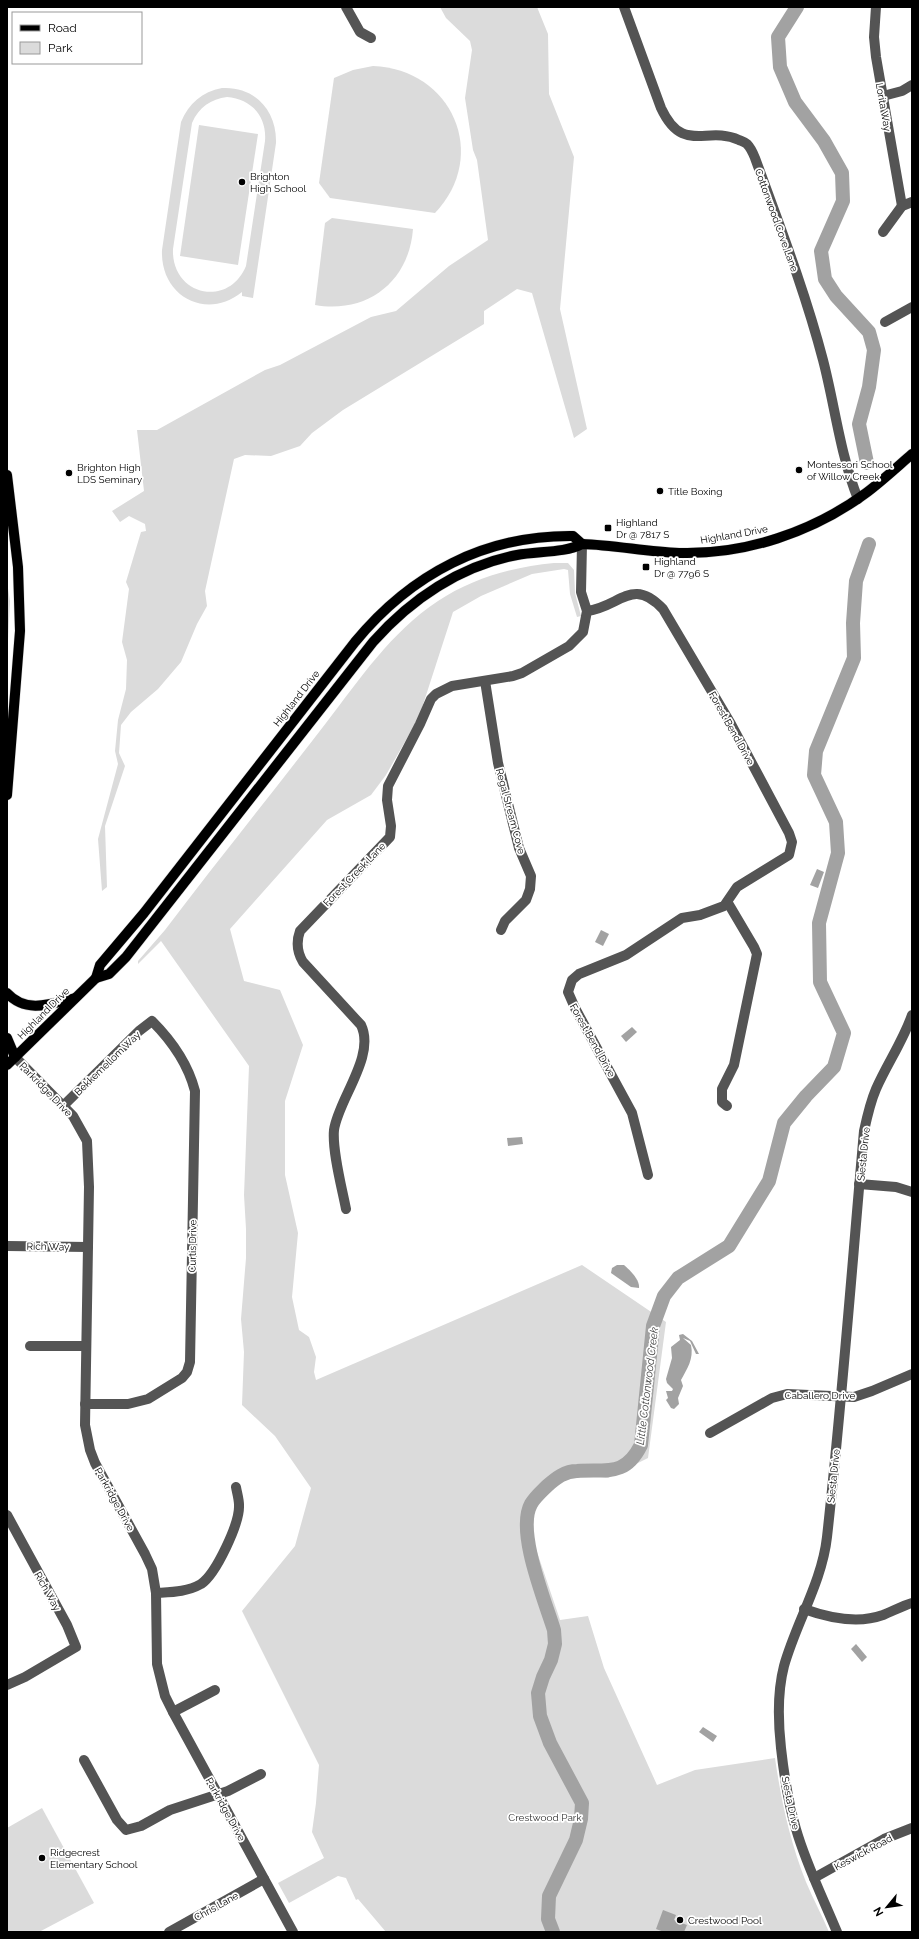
<svg xmlns="http://www.w3.org/2000/svg" width="919" height="1939" font-family="Raleway,sans-serif">
<style>
.green{fill:#dbdbdb;fill-rule:evenodd}
.water{fill:#a2a2a2}
.lines{fill:none;stroke-linecap:round;stroke-linejoin:round}
.river{stroke:#a2a2a2;stroke-width:14}
.major-casing{stroke:#dbdbdb;stroke-width:11}
.minor{stroke:#545454;stroke-width:10}
.major{stroke:#000;stroke-width:10}
.poi-dot{fill:#000;stroke:#fff;stroke-width:1.5}
.labels{text-anchor:middle;stroke-width:3.5;stroke-linejoin:round;paint-order:stroke}
.street-label{font-size:10px;fill:#000;stroke:#fff}
.poi-label{font-size:10px;fill:#000;stroke:#fff;text-anchor:start}
.park-label{font-size:10px;fill:#323232;stroke:#fff}
.water-label{font-size:11px;font-style:italic;fill:#434343;stroke:#fff}
</style>
<rect width="100%" height="100%" fill="#fff"/>
<g class="green">
<path d="M440 7H537L548 34 549 94 574 157 560 309 587 429 574 438 532 293 517 289 484 311V324L343 410 312 433 300 446 271 456 245 455 234 459 205 591 207 606 197 624 181 662 158 689 131 712 121 725 119 753 125 766 105 826 107 887 102 891 98 839 118 764 115 751 118 720 126 689 127 660 122 642 129 589 126 582 141 532 146 531 145 524 129 516 120 522 112 511 144 491 137 430H157L265 370 280 365 371 317 396 311 449 266 488 240 477 160 473 150 465 98 472 50 470 41 446 18Z"/>
<path d="M373 66C452 69 490 155 435 213L330 198 319 183 334 78 353 70Z"/>
<path d="M222 88C254 86 277 110 276 143L253 298 242 296V292C206 321 160 296 162 250L181 122C189 103 202 92 222 88ZM227 97C252 99 267 117 265 141L246 266C228 309 171 295 173 249L192 123C199 107 211 99 227 97Z"/>
<path d="M199 125 258 134 238 265 180 256Z"/>
<path d="M332 218 413 229C409 282 367 314 315 305L325 223Z"/>
<path d="M554 563H568L574 570 575 593 581 616 577 617 570 594 568 570 564 569 532 574 481 596 453 612 419 717 386 775 371 795 327 820 230 929 244 981 280 990 303 1045 285 1101V1175L298 1233 292 1297 299 1330 309 1337 316 1357 314 1372 316 1380 582 1265 666 1322 648 1458 608 1478 586 1475H566L531 1512 535 1546 560 1620 588 1616 604 1668 657 1785 695 1770 775 1758C781 1800 790 1842 806 1882 813 1899 822 1915 829 1932H386L358 1899 356 1900 346 1878 338 1876 289 1903 278 1883 324 1858 312 1832 316 1803 319 1765 242 1611 295 1546 311 1488 275 1436 242 1405 244 1352 241 1319 246 1258V1229L244 1195 249 1066 161 941 138 964V961L165 930C218 860 273 792 326 723 360 679 391 632 438 601 473 578 513 567 554 563Z"/>
<path d="M7 582 10 601 7 660Z"/>
<path d="M42 1808 94 1903 39 1932H7V1828Z"/>
</g>
<g class="water">
<path d="M817 869 824 872 818 888 810 885Z"/>
<path d="M601 930 609 934 603 946 595 942Z"/>
<path d="M632 1027 637 1032 626 1042 621 1036Z"/>
<path d="M522 1137 523 1144 508 1146 507 1138Z"/>
<path d="M617 1265H624C630 1270 640 1280 639 1288L631 1287 611 1273 612 1268Z"/>
<path d="M683 1334 692 1341 699 1354H696L690 1341 683 1338 691 1345C694 1359 687 1369 681 1380L683 1386 678 1398 679 1404 674 1409 671 1408 666 1400 668 1398 666 1391H672L673 1389 667 1383 666 1379 672 1358 671 1347 680 1340 679 1335Z"/>
<path d="M856 1644 867 1657 862 1662 851 1649Z"/>
<path d="M703 1727 717 1736 713 1742 699 1732Z"/>
<path d="M663 1910 676 1915 674 1920 687 1925 684 1932H664L656 1929Z"/>
</g>
<g class="lines">
<g class="river">
<path d="M797 7 778 37 780 67 795 102 824 141 842 173 843 201 821 251 825 279 836 296 869 332 874 350 869 387 859 424 867 463"/>
<path d="M553 1932 548 1919 549 1896 576 1840 581 1819 582 1803 550 1743 540 1716 538 1693 543 1677 551 1660 555 1644 554 1630C545 1601 516 1531 531 1504 535 1497 542 1491 547 1486 556 1478 565 1471 577 1471 607 1469 625 1477 641 1445L653 1326 664 1296 678 1278 729 1246 769 1181 784 1123 806 1096 834 1067 844 1033 820 982 819 923 838 853 836 822 814 775 816 751 854 658 853 623 856 581 869 544"/>
</g>
<g class="major-casing">
<g id="major">
<path d="M7 475 18 567 20 631 7 795"/>
<path d="M96 978 100 965 144 913 355 642C411 574 485 535 573 536L582 544"/>
<path d="M7 993C26 1014 51 1004 75 998"/>
<path d="M7 1038 15 1057"/>
<path d="M7 1065 96 978 109 974 126 957 373 642C411 599 460 566 517 555 537 551 565 553 582 544 615 545 647 552 679 553 745 555 813 532 866 493 882 481 897 467 912 454"/>
</g>
</g>
<g class="minor">
<path d="M346 7 360 32 371 38"/>
<path d="M624 7 661 108C683 155 706 125 739 140 741 141 745 142 747 144 750 147 753 153 755 158 779 224 805 291 823 360 835 406 840 454 858 499"/>
<path d="M876 7 874 37 876 57 902 206"/>
<path d="M883 96 902 91 912 85"/>
<path d="M883 232 902 206 912 202"/>
<path d="M885 322 912 307"/>
<path d="M587 611C620 607 632 576 663 609L731 724 789 833 792 842 789 855 737 887 724 906 700 915 682 918 626 955 579 974 572 980 568 992 575 1008 632 1113 648 1175"/>
<path d="M485 681 498 763 519 848 531 876 530 889 526 900 505 921 501 930"/>
<path d="M15 1057 73 1116 87 1141 89 1187 85 1425 90 1450 95 1463 145 1554 152 1569 156 1593 157 1664 165 1696 173 1712 293 1932"/>
<path d="M63 1106 139 1031 152 1021C171 1040 188 1064 195 1091L190 1362 187 1372 182 1378 148 1399 128 1404H85"/>
<path d="M727 1106 722 1102V1089L734 1065 757 954 754 947 728 903"/>
<path d="M859 1184 896 1187 912 1192"/>
<path d="M346 1209C342 1188 332 1151 334 1130 338 1100 376 1056 361 1025L303 962C297 952 296 942 300 931L390 837 391 826 387 800 388 786 420 724 431 699 436 694 452 686 513 676 522 673 569 646 583 632 587 611 581 592 582 544"/>
<path d="M7 1246 88 1247"/>
<path d="M30 1346H86"/>
<path d="M710 1433 772 1398 787 1394 854 1397 872 1391 912 1374"/>
<path d="M7 1515 67 1625 76 1647 25 1677 7 1685"/>
<path d="M156 1593C172 1592 187 1592 201 1584 216 1574 240 1523 239 1505 239 1499 237 1493 236 1487"/>
<path d="M804 1609C829 1618 858 1624 883 1615 893 1611 902 1606 912 1603"/>
<path d="M173 1712 215 1690"/>
<path d="M84 1760 117 1820 126 1830 141 1826 170 1810 228 1791 261 1774"/>
<path d="M814 1878 884 1839 912 1828"/>
<path d="M169 1932 264 1879"/>
<path d="M837 1932C823 1898 806 1864 796 1829 788 1802 784 1775 781 1748 778 1721 777 1693 784 1666 796 1623 822 1582 827 1537 842 1402 852 1266 864 1131 867 1117 870 1103 876 1089 887 1064 903 1041 912 1015"/>
</g>
<use href="#major" class="major"/>
</g>
<g class="poi-dot">
<circle cx="242" cy="182" r="4"/>
<circle cx="799" cy="470" r="4"/>
<circle cx="69" cy="473" r="4"/>
<circle cx="660" cy="491" r="4"/>
<rect x="604" y="524" width="8" height="8" rx="2"/>
<rect x="642" y="563" width="8" height="8" rx="2"/>
<circle cx="42" cy="1858" r="4"/>
<circle cx="680" cy="1920" r="4"/>
</g>
<g class="labels">
<g class="street-label">
<text transform="translate(884 107) rotate(80)" y="4">Lorita Way</text>
<text transform="translate(777 220) rotate(70)" y="4">Cottonwood Cove Lane</text>
<text transform="translate(734 534) rotate(-10)" y="4">Highland Drive</text>
<text transform="translate(296 698) rotate(-52)" y="4">Highland Drive</text>
<text transform="translate(732 728) rotate(61)" y="4">Forest Bend Drive</text>
<text transform="translate(511 811) rotate(75)" y="4">Regal Stream Cove</text>
<text transform="translate(354 874) rotate(-46)" y="4">Forest Creek Lane</text>
<text transform="translate(43 1013) rotate(-45)" y="4">Highland Drive</text>
<text transform="translate(593 1040) rotate(61)" y="4">Forest Bend Drive</text>
<text transform="translate(107 1063) rotate(-44)" y="4">Bekkemellom Way</text>
<text transform="translate(46 1089) rotate(46)" y="4">Parkridge Drive</text>
<text transform="translate(863 1154) rotate(-84)" y="4">Siesta Drive</text>
<text transform="translate(48 1246) rotate(1)" y="4">Rich Way</text>
<text transform="translate(192 1246) rotate(-89)" y="4">Curtis Drive</text>
<text x="820" y="1399">Caballero Drive</text>
<text transform="translate(833 1476) rotate(-84)" y="4">Siesta Drive</text>
<text transform="translate(115 1499) rotate(61)" y="4">Parkridge Drive</text>
<text transform="translate(48 1591) rotate(61)" y="4">Rich Way</text>
<text transform="translate(791 1803) rotate(78)" y="4">Siesta Drive</text>
<text transform="translate(226 1809) rotate(61)" y="4">Parkridge Drive</text>
<text transform="translate(863 1852) rotate(-28)" y="4">Keswick Road</text>
<text transform="translate(216 1906) rotate(-29)" y="4">Chris Lane</text>
</g>
<g class="poi-label">
<text x="250" y="180">Brighton<tspan x="250" dy="12">High School</tspan></text>
<text x="807" y="468">Montessori School<tspan x="807" dy="12">of Willow Creek</tspan></text>
<text x="77" y="471">Brighton High<tspan x="77" dy="12">LDS Seminary</tspan></text>
<text x="668" y="495">Title Boxing</text>
<text x="616" y="526">Highland<tspan x="616" dy="12">Dr @ 7817 S</tspan></text>
<text x="654" y="565">Highland<tspan x="654" dy="12">Dr @ 7796 S</tspan></text>
<text x="50" y="1856">Ridgecrest<tspan x="50" dy="12">Elementary School</tspan></text>
<text x="688" y="1924">Crestwood Pool</text>
</g>
<g class="park-label">
<text x="545" y="1821">Crestwood Park</text>
</g>
<g class="water-label">
<text transform="translate(647 1386) rotate(-83)" y="4">Little Cottonwood Creek</text>
</g>
</g>
<rect width="919" height="1939" fill="none" stroke="#000000" stroke-width="16"/>
<rect x="12" y="12" width="130" height="52" fill="#ffffff" stroke="#999999"/>
<rect x="20" y="25" width="20" height="6" fill="#000000" stroke="#999999"/>
<text x="48" y="32" font-size="12" fill="#000000">Road</text>
<rect x="20" y="42" width="20" height="12" fill="#dbdbdb" stroke="#999999"/>
<text x="48" y="52" font-size="12" fill="#000000">Park</text>
<g transform="translate(887 1907) rotate(241)" stroke="#ffffff" stroke-width="3" paint-order="stroke">
<path d="M0-3L7 15L0 10L-7 15Z" fill="#000000"/>
<text y="-6" font-size="11" font-weight="bold" text-anchor="middle" fill="#000000">N</text>
</g>
</svg>
